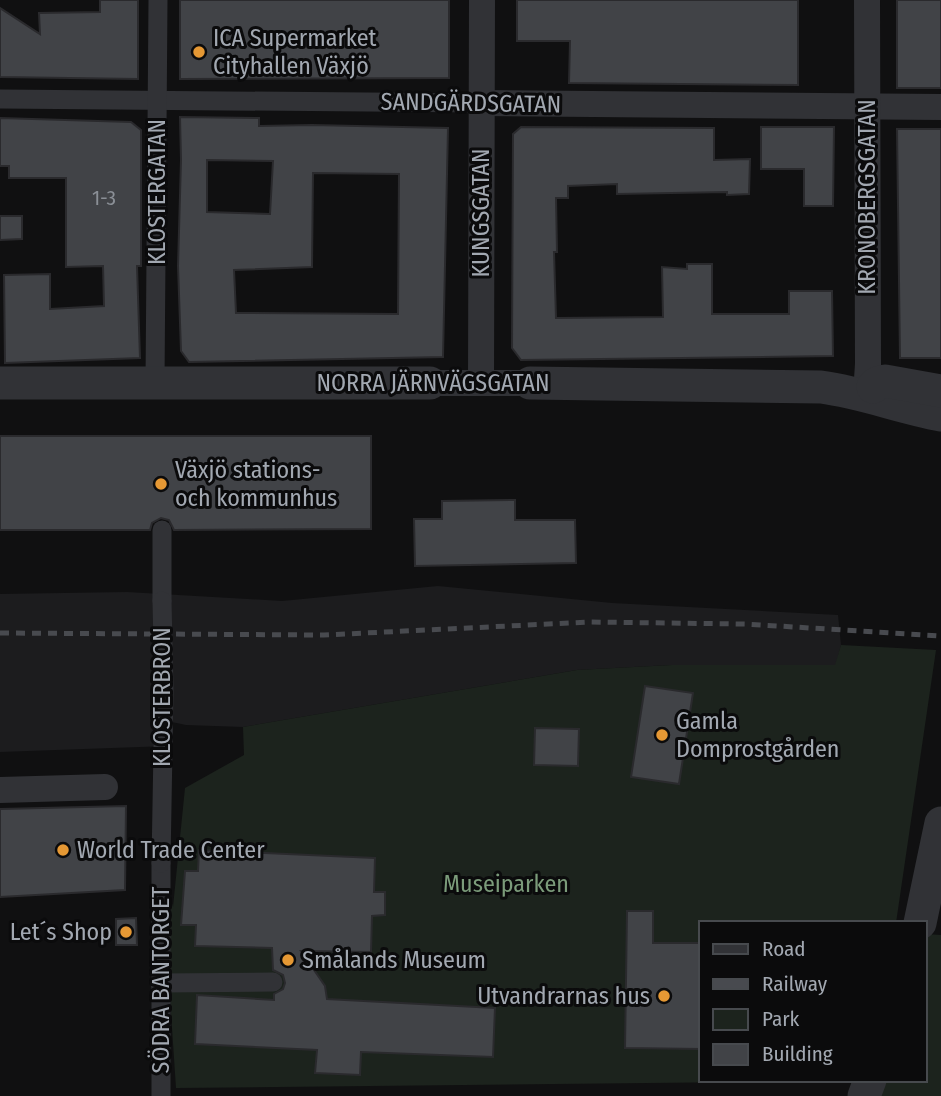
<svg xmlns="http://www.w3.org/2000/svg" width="941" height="1096" font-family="'Fira Sans Condensed',sans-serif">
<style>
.built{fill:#1c1c1e}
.green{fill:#1c231d}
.building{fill:#414347;stroke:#2a2a2d;stroke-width:2;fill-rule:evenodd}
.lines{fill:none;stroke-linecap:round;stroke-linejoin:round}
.pedestrian{stroke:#313236;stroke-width:19}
.minor{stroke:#313236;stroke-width:26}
.tertiary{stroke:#313236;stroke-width:33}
.rail{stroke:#484a4f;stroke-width:5;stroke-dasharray:9 7;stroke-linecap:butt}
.pedestrian-bridge{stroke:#313236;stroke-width:19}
.poi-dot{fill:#e59834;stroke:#0b0b0c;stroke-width:2.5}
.labels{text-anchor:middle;stroke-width:6;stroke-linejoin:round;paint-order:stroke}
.number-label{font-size:21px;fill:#8a8f96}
.poi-label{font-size:24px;fill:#a2a8b1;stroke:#0b0b0c;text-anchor:start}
.street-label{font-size:24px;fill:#a2a8b1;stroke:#0b0b0c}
.park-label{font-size:24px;fill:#7b9b7a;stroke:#0b0b0c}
</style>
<rect width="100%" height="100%" fill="#101011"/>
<path class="built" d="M438 586 612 603 838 615 841 645 836 665H672L577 670 243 727 186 725 167 721 168 746 0 752V594L127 592 282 601Z"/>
<g class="green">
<path d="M841 645 936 650 896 923H701V1080L831 1081 176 1088 161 863 173 907 185 788 244 755 243 727 577 670 672 665H835Z"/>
<path d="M925 934 941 935V1096H866L871 1080H925Z"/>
</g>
<g class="building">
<path d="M100 0H138V79L0 77V8L40 34 39 13 100 12Z"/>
<path d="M180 0H449V78L180 79Z"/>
<path d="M517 0H798V85L569 83 570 41H517Z"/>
<rect x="897" y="0" width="44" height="88"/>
<path d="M180 117 259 118V126L312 125 448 128 443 357 189 362 181 351 178 266 181 160ZM207 160 273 161 270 214 207 212ZM313 173 399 174 398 314 236 313 234 270 312 267Z"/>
<path d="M0 118 131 122 141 130V266H137L140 358 5 363 4 275 50 274V309L104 306 103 266 66 267V178H9V166H0Z"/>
<path d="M521 127 714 128V160L750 159 749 194 727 195V192L617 194V184L568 186V198H556L557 252H554L556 318 663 317 662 267 687 269V264H712V314H789V291H832L833 356 521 360 512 348 513 134Z"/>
<path d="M761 127H834L833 206H804V169H761Z"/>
<path d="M897 129H941V358H900Z"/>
<path d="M0 216H22V239L0 240Z"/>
<path d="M0 436H371V529L174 530 169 520 161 518 152 523 150 530H0Z"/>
<path d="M515 500V520H575L576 563 415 566 414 519H442V501Z"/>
<path d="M645 686 693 693 679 784 631 777Z"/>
<path d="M535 728 579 729 578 766 534 765Z"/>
<path d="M126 806 125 890 0 897V809Z"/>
<path d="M199 850 375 858 374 892H385V915L372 916 371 952 301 951 325 986 327 999 495 1008 493 1057 361 1052 360 1075 315 1073 317 1050 195 1044 197 995 274 1000V994L283 989 285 983 283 975 273 970 272 948 195 946 196 925H181L185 871H198Z"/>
<path d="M627 911H653V943H701V1049L625 1048Z"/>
<path d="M136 918 137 945H116V919Z"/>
</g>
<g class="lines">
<g class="pedestrian">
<path d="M0 99 481 103"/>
<path d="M155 384 158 0"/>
<path d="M162 530V601"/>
<path d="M160 983 273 982"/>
<path d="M161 1096V863"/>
</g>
<g class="minor">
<path d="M481 103 941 107"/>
<path d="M430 383H530"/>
<path d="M481 383 482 0"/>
<path d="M866 394 868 364 867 0"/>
<path d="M0 790 105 787"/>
</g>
<g class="tertiary">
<path d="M0 383H430"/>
<path d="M530 383 821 387C864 393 899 407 941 415"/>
<path d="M873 387 877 383 885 381 941 391"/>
<path d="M920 923 941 823"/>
<path d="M864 1096 870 1080"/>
</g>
<path class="rail" d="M0 633 324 635 590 622 745 624 941 636"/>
<path class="pedestrian-bridge" d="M161 863 164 690 162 601"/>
</g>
<g class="poi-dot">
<circle cx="199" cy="52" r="7"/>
<circle cx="161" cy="484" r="7"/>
<circle cx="662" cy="735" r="7"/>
<circle cx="63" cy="850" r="7"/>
<circle cx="126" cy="932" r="7"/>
<circle cx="288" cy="960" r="7"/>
<circle cx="664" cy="996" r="7"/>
</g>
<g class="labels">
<g class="number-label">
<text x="104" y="205">1-3</text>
</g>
<g class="poi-label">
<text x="213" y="46">ICA Supermarket<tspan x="213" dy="28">Cityhallen Växjö</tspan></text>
<text x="175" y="478">Växjö stations-<tspan x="175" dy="28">och kommunhus</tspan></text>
<text x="676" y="729">Gamla<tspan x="676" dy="28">Domprostgården</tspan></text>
<text x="77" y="858">World Trade Center</text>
<text x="112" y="940" text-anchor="end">Let´s Shop</text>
<text x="302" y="968">Smålands Museum</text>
<text x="650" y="1004" text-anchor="end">Utvandrarnas hus</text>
</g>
<g class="street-label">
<text transform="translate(471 103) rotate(1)" y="8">SANDGÄRDSGATAN</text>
<text transform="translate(157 192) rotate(-90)" y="8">KLOSTERGATAN</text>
<text transform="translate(867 197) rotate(-90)" y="8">KRONOBERGSGATAN</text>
<text transform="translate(481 213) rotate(-90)" y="8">KUNGSGATAN</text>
<text x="433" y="391">NORRA JÄRNVÄGSGATAN</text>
<text transform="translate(162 697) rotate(-90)" y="8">KLOSTERBRON</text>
<text transform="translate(161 980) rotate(-90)" y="8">SÖDRA BANTORGET</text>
</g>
<g class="park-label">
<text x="506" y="892">Museiparken</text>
</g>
</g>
<rect x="699" y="921" width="228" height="161" fill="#0b0b0c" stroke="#474a4e" stroke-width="2"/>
<rect x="713" y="944" width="35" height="10" fill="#313236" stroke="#474a4e" stroke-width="2"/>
<text x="762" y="956" font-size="21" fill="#a2a8b1">Road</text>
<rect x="713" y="979" width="35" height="10" fill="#484a4f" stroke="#474a4e" stroke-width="2"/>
<text x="762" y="991" font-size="21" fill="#a2a8b1">Railway</text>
<rect x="713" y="1009" width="35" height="21" fill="#1c231d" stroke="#474a4e" stroke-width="2"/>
<text x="762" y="1026" font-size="21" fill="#a2a8b1">Park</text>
<rect x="713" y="1044" width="35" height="21" fill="#414347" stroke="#474a4e" stroke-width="2"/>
<text x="762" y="1061" font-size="21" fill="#a2a8b1">Building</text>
</svg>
